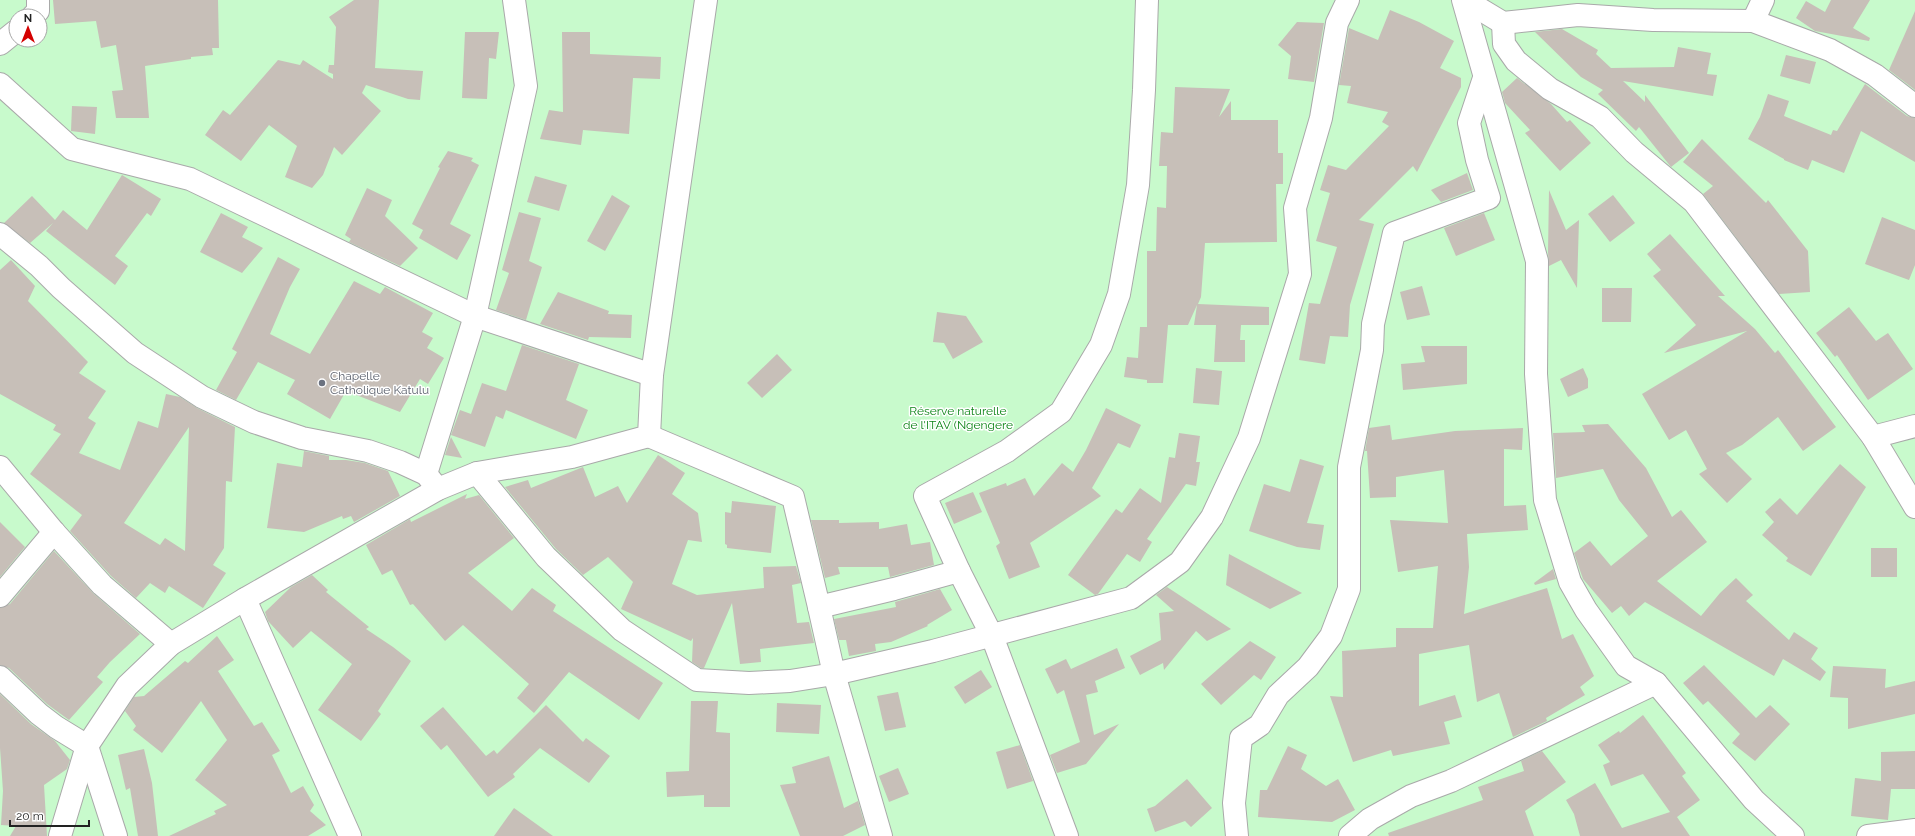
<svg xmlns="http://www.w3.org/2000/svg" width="1915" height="836" font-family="Raleway,sans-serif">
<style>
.park{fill:#c8facc;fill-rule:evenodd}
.building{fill:#c7bfb8;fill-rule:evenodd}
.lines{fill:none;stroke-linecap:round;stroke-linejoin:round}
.street-casing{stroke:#a9a9a9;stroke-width:24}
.street{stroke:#fff;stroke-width:22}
.worship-dot{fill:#6b7280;stroke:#fff;stroke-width:1.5}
.labels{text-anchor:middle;stroke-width:3;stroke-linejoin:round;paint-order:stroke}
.worship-label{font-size:12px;fill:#5b616d;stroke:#fff;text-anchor:start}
.park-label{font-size:12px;fill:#0c8416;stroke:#fff}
</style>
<rect width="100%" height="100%" fill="#f2efe9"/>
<path class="park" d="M0 0H1915V836H0ZM16 16H40V40H16Z"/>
<g class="building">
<path d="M53 0H218L219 48H212L213 55 191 57V59L145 66 149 118H116L112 91 123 90 116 45 101 48 96 21 55 24Z"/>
<path d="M354 0H379L375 68 423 71 420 100 408 99 366 85 362 93 381 111 342 155 334 147 323 175 312 188 285 177 297 146 269 125 241 161 205 135 223 110 230 115 278 60 300 65 303 60 333 79V74L328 72 329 65H334L336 27 329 17Z"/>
<path d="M1831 0H1870L1853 28 1870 38 1869 41 1815 31 1796 18 1806 1 1825 12Z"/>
<path d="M1390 10 1419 22 1454 41 1440 68 1461 78V87L1417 172 1413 166 1359 220 1374 224 1350 305 1348 337 1330 336 1325 364 1299 360 1309 303 1320 304 1337 247 1316 241 1330 193 1320 190 1328 165 1346 170 1389 126 1382 122 1388 112 1347 103 1351 86 1339 85 1349 28 1378 40Z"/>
<path d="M1915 11V90L1889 70Z"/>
<path d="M1297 22 1324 23 1314 82 1288 79 1291 56 1278 45Z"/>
<path d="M1562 29 1598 50 1596 54 1611 68 1674 67 1678 47 1711 53 1707 74 1717 75 1713 96 1623 81 1645 102V95L1689 153 1671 167 1639 127 1636 131 1598 94 1603 90 1581 77 1535 32Z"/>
<path d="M465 32H499L496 59 489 58 487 99 462 98Z"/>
<path d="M562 32H590V54L661 57 660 79 633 78 629 134 583 130 581 145 540 139 549 110 563 112Z"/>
<path d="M1786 55 1816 62 1810 84 1780 76Z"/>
<path d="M1517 78 1551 104 1567 122 1570 120 1591 143 1560 171 1525 133 1530 130 1505 103 1502 92Z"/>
<path d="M1865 84 1907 116 1915 118V162L1861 131 1844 173 1812 160 1808 170 1784 160V159L1748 139 1760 117 1768 94 1789 101 1784 116 1831 135 1833 130 1837 131Z"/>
<path d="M1175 87 1230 89 1219 117 1231 101V120H1278V153H1283V184H1276L1277 242 1205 243 1201 297 1198 304 1269 307V325H1241L1240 340H1245V362H1214L1216 325H1194L1197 305 1188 325H1168L1163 383H1147V380L1124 377 1127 357 1138 358 1140 327H1147V251H1156L1157 207 1166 208 1167 166H1159L1161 132 1173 133Z"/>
<path d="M72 106 97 107 95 134 71 131Z"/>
<path d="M1702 139 1766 203 1768 200 1808 251 1810 292 1779 294 1703 194 1713 186 1683 162Z"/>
<path d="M448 151 473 158 471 161 479 165 450 224 471 235 457 260 419 238 424 228 423 230 412 224 440 168 438 167Z"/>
<path d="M1467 173 1473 190 1441 202 1431 190Z"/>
<path d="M122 175 161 199 151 216 147 213 115 256 128 266 115 285 46 231 53 223 30 243 4 223 32 196 55 220 63 210 87 230Z"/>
<path d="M535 176 567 185 559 211 527 202Z"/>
<path d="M367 188 392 200 385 216 418 248 400 266 349 242 351 239 345 235Z"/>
<path d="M1549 190 1566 230 1579 220 1577 288 1561 260 1549 266 1548 252Z"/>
<path d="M612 195 630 206 605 251 587 241Z"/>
<path d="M1613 195 1635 223 1610 242 1588 214Z"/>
<path d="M519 212 541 218 529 261 542 267 526 320 496 310 509 273 502 270Z"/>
<path d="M221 213 248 227 242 237 263 248 242 273 200 252Z"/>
<path d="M1484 213 1495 240 1456 256 1444 228Z"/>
<path d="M1882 217 1915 230V265L1909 280 1865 264Z"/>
<path d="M1670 234 1725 296H1718L1755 329 1775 353 1778 350 1836 427 1803 451 1778 417 1742 445 1726 453 1752 479 1727 503 1699 474 1707 469 1686 430 1669 440 1642 394 1747 331 1664 353 1696 325 1653 276 1661 270 1647 254Z"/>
<path d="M278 257 300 269 290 287 270 334 310 354 354 281 380 294 385 287 433 313 422 332 433 338 427 348 444 358 428 384 420 379 400 412 346 391 330 419 287 394 295 380 258 362 236 400 216 390 237 352 232 349Z"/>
<path d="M11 260 35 286 28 301 88 362 79 373 106 391 88 418 96 423 79 453 120 470 138 421 158 428 166 394 180 397 197 408 235 427 232 482 226 481 224 548 213 565 226 573 203 608 169 586 165 593 150 583 136 598 111 576 70 531 82 515 30 474 61 434 53 430 56 425 0 394V270ZM189 427 185 551 165 538 160 545 124 523Z"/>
<path d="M1422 286 1430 315 1407 320 1400 292Z"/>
<path d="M1602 288H1632L1631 322H1602Z"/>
<path d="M558 292 609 311 608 314 632 315 631 338 589 337 588 340 540 324Z"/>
<path d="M1849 307 1876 341 1888 333 1913 369 1868 400 1837 355 1835 357 1816 333Z"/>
<path d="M937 312 966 316 983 342 953 359 944 343 933 342Z"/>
<path d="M522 345 579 364 566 400 588 410 576 439 506 410 503 419 496 416 485 447 451 435 460 410 471 414 482 383 506 391Z"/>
<path d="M1421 346H1467V384L1403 390 1401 364 1425 362Z"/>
<path d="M777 354 792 370 762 398 747 383Z"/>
<path d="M1196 368 1222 371 1219 405 1193 403Z"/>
<path d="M1583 368 1588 379V388L1568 397 1560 379Z"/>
<path d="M1106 408 1141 425 1130 448 1118 443 1092 488 1101 496 1030 543 1040 567 1009 579 996 546 1000 543 979 493 1006 483 1007 486 1025 478 1034 496 1062 463 1073 472 1086 450Z"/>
<path d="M1608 424 1646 468 1672 517 1681 510 1707 542 1657 581 1701 616 1720 593 1736 578 1753 595 1746 601 1789 640 1794 632 1818 648 1811 659 1826 672 1820 681 1783 659 1774 676 1645 602 1629 616 1621 606 1612 613 1583 579 1574 553 1590 541 1611 566 1648 536 1619 500 1603 469 1556 478 1553 433 1585 432 1582 425Z"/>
<path d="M1390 425 1392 440 1455 431 1523 428 1522 450 1504 449V506L1526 505 1528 530 1467 534 1469 567 1464 614 1547 588 1562 639 1573 634 1594 676 1580 687 1585 695 1546 718 1547 721 1513 737 1499 693 1477 702 1469 645 1419 654V706L1455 695 1462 717 1444 722 1450 744 1393 756 1391 750 1353 762 1330 696 1343 697 1342 651 1396 647V628H1433L1438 566 1398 572 1390 520 1448 523 1444 470 1396 477V497L1370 498 1367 451H1365L1369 428Z"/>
<path d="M1179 433 1200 436 1196 462H1200L1196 486 1186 484 1147 539 1152 542 1140 562 1127 554 1098 594 1095 595 1068 575 1116 509 1122 513 1140 488 1161 503 1169 457 1175 458Z"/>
<path d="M451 437 462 458 445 455Z"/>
<path d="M304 451 329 456V460H346L365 463 388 471 400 496 354 522 351 516 343 519 342 516 304 532 267 528 277 463 302 467Z"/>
<path d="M658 455 685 473 672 494 698 513 702 542 688 540 672 584 697 595 764 588 763 567 796 566 801 583 792 585 797 623 809 622 814 643 760 649 761 662 740 664 732 603 704 668H701L692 662 693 638 691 641 621 609 633 582 608 557 583 575 556 549 505 487 528 480 531 488 583 467 595 497 618 486 627 503Z"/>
<path d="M1300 459 1324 466 1307 523 1324 525 1320 550 1297 547 1249 531 1264 484 1290 492Z"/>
<path d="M1840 464 1866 487 1811 576 1786 561 1788 558 1762 535 1774 522 1765 512 1780 498 1797 515Z"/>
<path d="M973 492 982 512 954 524 945 503Z"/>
<path d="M467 494 465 499 479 495 514 538 468 573 512 611 532 588 556 605 553 611 663 683 639 720 569 672 534 713 517 698 529 684 463 625 445 641 413 604 410 605 392 570 382 575 366 545 410 519 411 522Z"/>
<path d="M732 501 776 506 771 553 727 548V545L725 544V512L731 513Z"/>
<path d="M811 520H839V523L879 522V529L907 524 911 545 930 542 934 565 890 577 888 567H838L840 574 825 578Z"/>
<path d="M0 522 25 547 0 577Z"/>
<rect x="1871" y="548" width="26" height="29"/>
<path d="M54 551 94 594 140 634 110 662 97 677 103 682 69 720 47 704 9 668 0 665V608L10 604Z"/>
<path d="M1229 554 1302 593 1270 609 1226 585Z"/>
<path d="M1553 569 1556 579 1535 585 1534 583Z"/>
<path d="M312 575 328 590 326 592 369 627 366 629 393 647 411 661 378 711 381 714 361 741 318 710 352 664 311 631 293 648 268 621 265 612 291 587Z"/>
<path d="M1167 587 1231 629 1207 641 1196 631 1164 670 1163 663 1140 675 1130 656 1161 640 1159 613 1174 611 1156 595Z"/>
<path d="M940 589 952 610 927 625 928 626 891 642 875 644 876 651 849 656 846 640H839L834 619 896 607 895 602Z"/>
<path d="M217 636 234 660 218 671 254 726 262 722 280 751 272 755 291 793 303 786 314 805 310 811 326 825 308 836H169L216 814 214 811 227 805 195 780 227 740 201 701 162 753 133 730 136 726 125 711 134 697 144 696 185 661 188 663Z"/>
<path d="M1250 641 1276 657 1261 680 1254 675 1221 705 1201 684Z"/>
<path d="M1117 648 1125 668 1095 681 1098 692 1086 695 1094 735 1119 724 1086 764 1057 773 1050 755 1080 742 1064 690 1057 694 1045 669 1066 659 1071 669Z"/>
<path d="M1704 665 1756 718 1770 705 1790 724 1755 761 1732 743 1740 734 1708 701 1703 705 1683 683Z"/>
<path d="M1833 666 1886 669 1885 688 1915 681V714L1848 729V698L1830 697Z"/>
<path d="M981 670 992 687 965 704 954 687Z"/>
<path d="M898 692 906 727 885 731 877 696Z"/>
<path d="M0 694 31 724 55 741 70 760 67 769 44 785 47 836H10L16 826 1 825 3 791 0 748Z"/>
<path d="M691 701H718L716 732 730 733V807H704V795L667 797 666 772 689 771Z"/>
<path d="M777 703 821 705 819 734 776 732Z"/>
<path d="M546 705 583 742 586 738 610 756 589 783 540 748 513 774 515 777 488 797 447 745 441 750 420 726 443 707 486 756 494 750 497 754Z"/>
<path d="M1643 715 1686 773 1682 776 1700 800 1677 817 1690 836H1580L1574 814 1566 800 1595 783 1622 828 1670 812 1643 774 1611 786 1603 765 1610 762 1598 745 1619 731 1620 733Z"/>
<path d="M1020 745 1033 781 1007 789 996 752Z"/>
<path d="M1288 746 1307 755 1301 769 1326 786 1338 779 1355 810 1332 822 1258 817 1260 790H1267Z"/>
<path d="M144 749 152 783 158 836H138L130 788 126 790 118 755Z"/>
<path d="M1542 751 1566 782 1525 811 1534 836H1389L1388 833 1483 800 1478 787 1524 771 1521 761Z"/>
<path d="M1915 751V789H1891L1888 820 1851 816 1855 778 1881 781V752Z"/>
<path d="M829 756 844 808 858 801 865 825 843 836H800L780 785 796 783 792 767Z"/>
<path d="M898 768 909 794 889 802 879 776Z"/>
<path d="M1187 779 1212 808 1191 827 1185 821 1155 832 1147 809 1155 806Z"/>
<path d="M514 808 553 836H494Z"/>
</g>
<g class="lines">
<g class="street-casing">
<g id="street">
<path d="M1463 0 1537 261 1536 374 1545 500 1570 582 1586 610 1626 666 1656 683 1754 800 1793 836"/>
<path d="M1465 0 1503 23 1578 15 1653 20 1753 21 1830 50 1875 75 1915 106"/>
<path d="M33 16 38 11V0"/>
<path d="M1753 21 1763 0"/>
<path d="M1503 23 1504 44 1516 61 1550 89 1600 117 1634 152 1694 202 1873 437 1915 507"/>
<path d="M0 44 16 31"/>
<path d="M0 84 72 149 190 179 475 316 652 375"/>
<path d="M0 234 39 266 61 288 135 353 202 397 254 422 302 438 368 451 400 462 426 474 438 489"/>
<path d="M649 436 793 497 819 607 894 589 959 571 925 496 1007 451 1061 412 1101 345 1119 294 1138 185 1144 90 1147 0"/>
<path d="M1873 437 1915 426"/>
<path d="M0 467 54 532 102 585 171 644"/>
<path d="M477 473 546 557 622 630 697 680 749 683 790 681 834 674 933 651 1131 598 1180 562 1212 517 1249 438 1300 274 1295 208 1321 118 1337 23 1348 0"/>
<path d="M426 474 475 316 526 86 514 0"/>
<path d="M959 571 992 636 1067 836"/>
<path d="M0 596 54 532"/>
<path d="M245 599 350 836"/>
<path d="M819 607 834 674 881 836"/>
<path d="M0 677 39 714 56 727 87 746 116 836"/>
<path d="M60 836 87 746 127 686 171 644 245 599 438 489 477 473 572 457 649 436 652 375 706 0"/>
<path d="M1237 836 1234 803 1241 738 1260 725 1278 695 1308 667 1331 636 1349 589V467L1372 350 1373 324 1394 233 1489 198 1477 160 1469 123 1484 78"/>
<path d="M1350 836 1370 819 1411 796 1451 781 1656 683"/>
<path d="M1868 836 1915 830"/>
</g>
</g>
<use href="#street" class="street"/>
</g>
<circle class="worship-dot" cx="322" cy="383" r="4"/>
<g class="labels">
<g class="worship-label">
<text x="330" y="380">Chapelle<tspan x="330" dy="14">Catholique Katulu</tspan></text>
</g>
<g class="park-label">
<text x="958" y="415">Réserve naturelle<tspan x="958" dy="14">de l'ITAV (Ngengere</tspan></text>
</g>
</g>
<g transform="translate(28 28)"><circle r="19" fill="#ffffff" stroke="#a7a7a7"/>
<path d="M0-3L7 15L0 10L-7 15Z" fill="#d40000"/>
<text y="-6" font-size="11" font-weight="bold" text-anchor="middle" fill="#222222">N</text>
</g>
<path d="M10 820v6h79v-6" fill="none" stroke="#222222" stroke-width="2"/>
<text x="16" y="820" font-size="12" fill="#222222" stroke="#ffffff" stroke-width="3" paint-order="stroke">20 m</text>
</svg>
